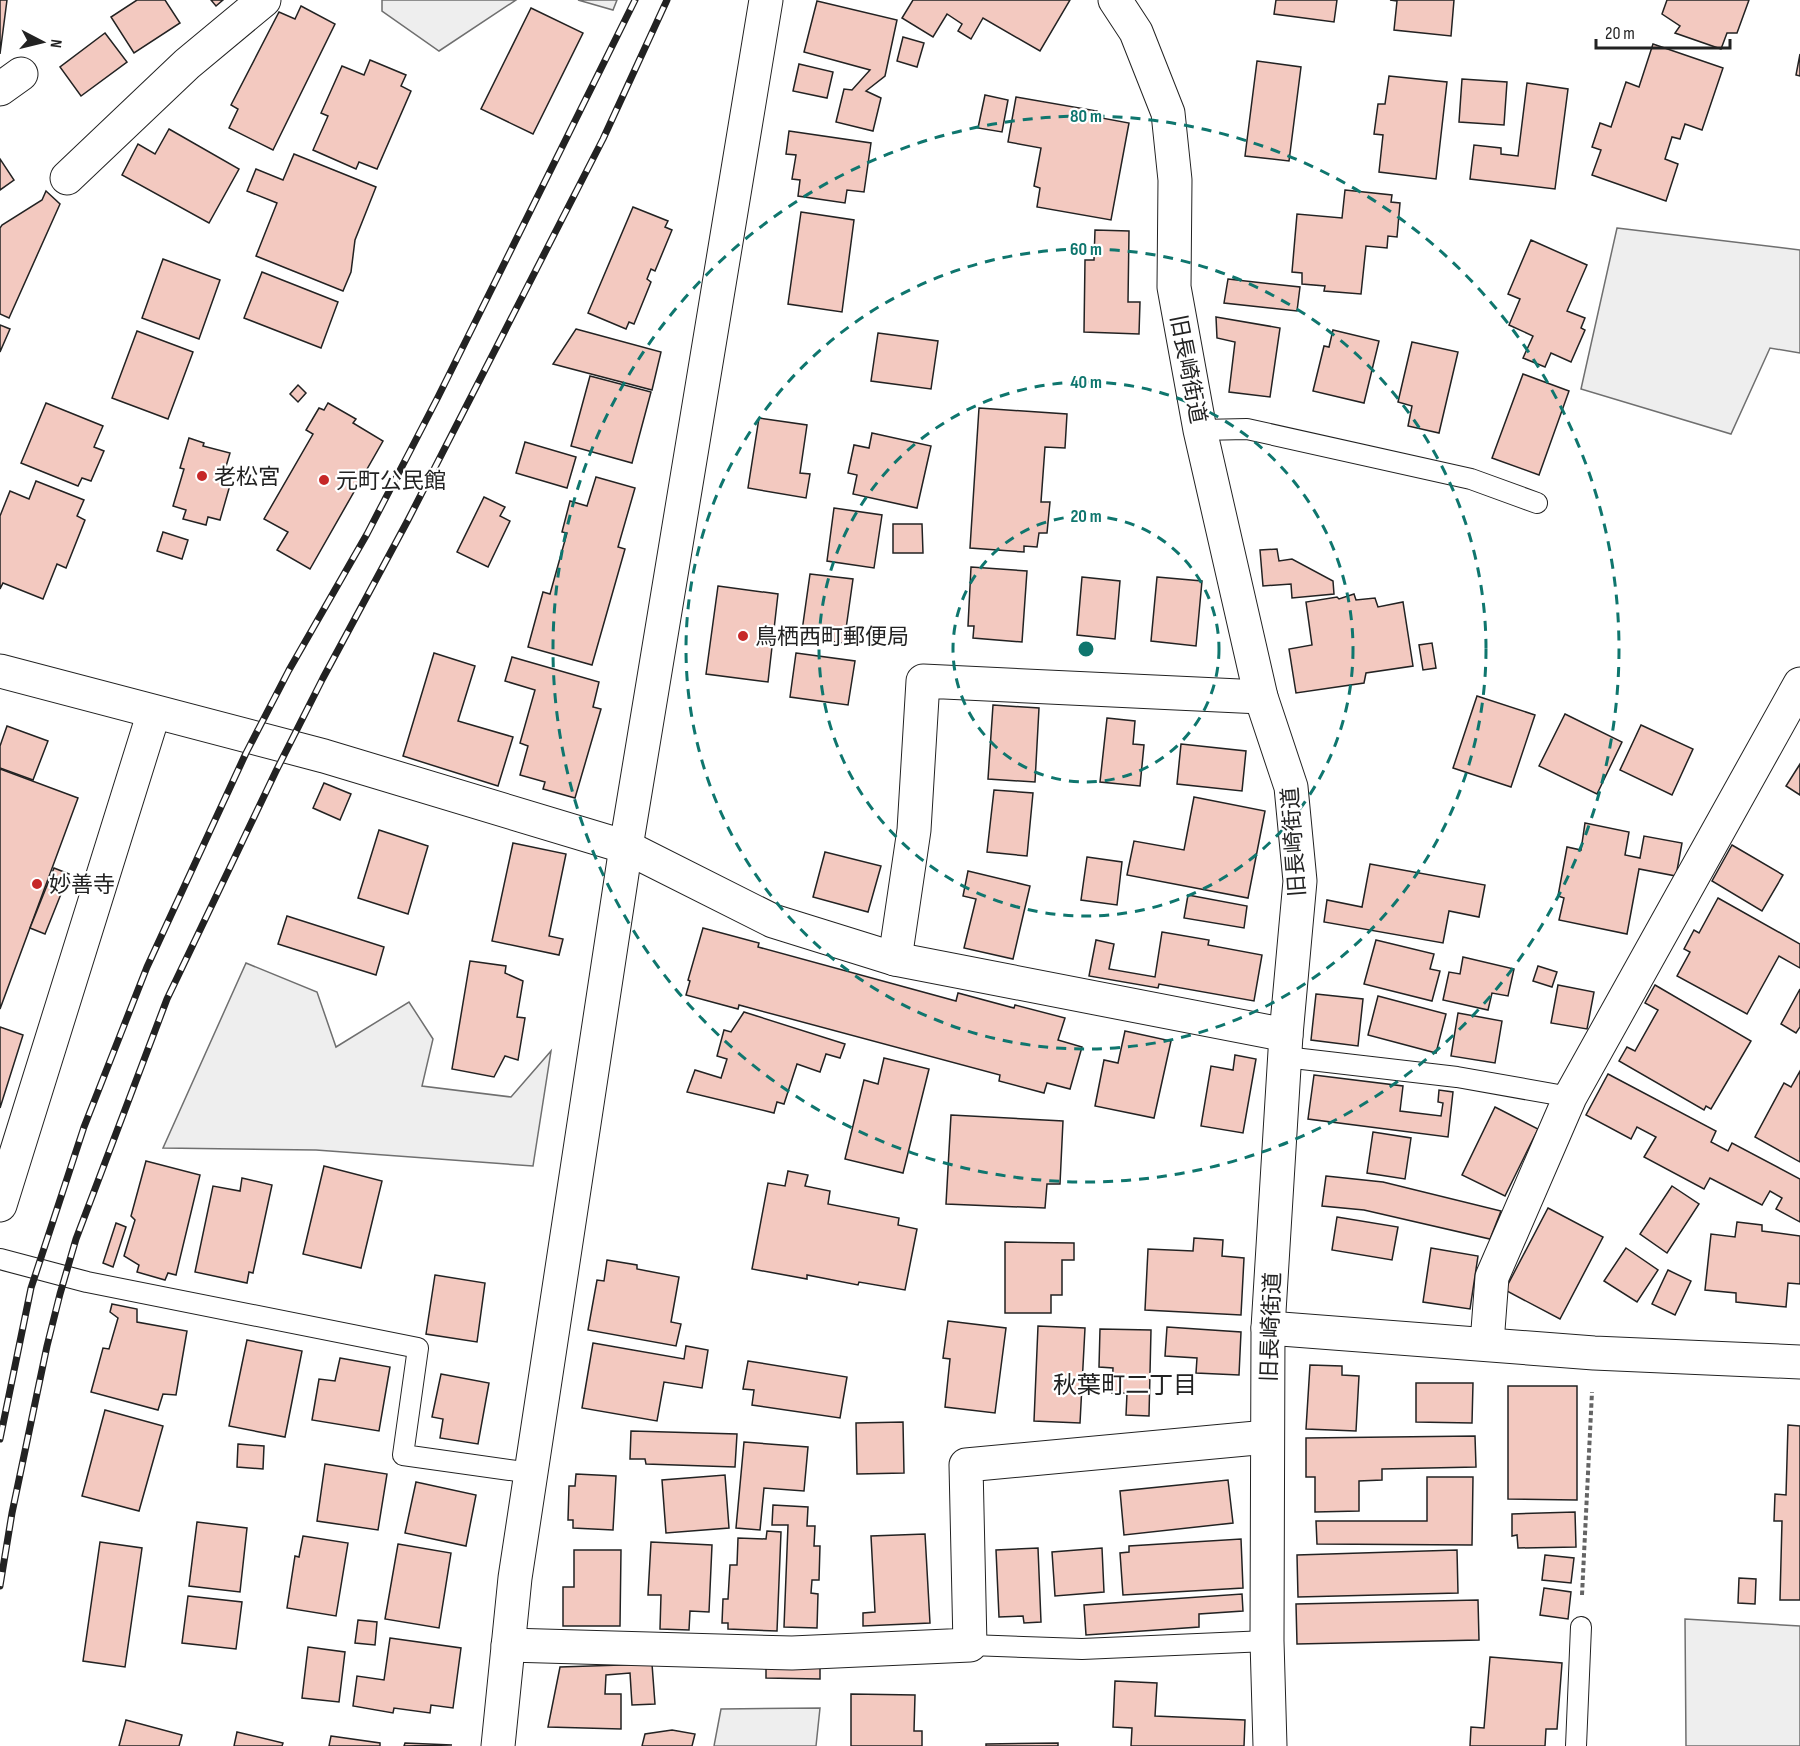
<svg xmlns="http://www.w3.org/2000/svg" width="1800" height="1746" font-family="'Sofia Sans Condensed','Noto Sans JP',sans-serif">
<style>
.green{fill:#eee;stroke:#6f6f6f;stroke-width:1.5}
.building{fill:#f3c9c0;stroke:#222;stroke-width:1.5}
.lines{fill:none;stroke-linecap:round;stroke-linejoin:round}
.lane-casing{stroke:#222;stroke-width:22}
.street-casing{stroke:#222;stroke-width:35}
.secondary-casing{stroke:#222;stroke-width:35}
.path{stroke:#646464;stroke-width:4;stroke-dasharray:4.5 3;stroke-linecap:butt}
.lane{stroke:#fff;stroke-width:20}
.street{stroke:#fff;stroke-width:33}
.secondary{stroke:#fff;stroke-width:33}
.rail-casing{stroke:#222;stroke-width:7}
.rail{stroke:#fff;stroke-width:4.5;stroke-dasharray:14;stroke-linecap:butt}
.ring{fill:none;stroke:#0f766e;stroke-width:3;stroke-dasharray:10 8}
.poi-dot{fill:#c62828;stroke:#fff;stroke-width:2}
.labels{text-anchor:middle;stroke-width:4.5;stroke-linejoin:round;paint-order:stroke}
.street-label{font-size:22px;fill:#222;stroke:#fff}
.poi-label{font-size:22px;fill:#222;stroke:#fff;text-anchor:start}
.neighbourhood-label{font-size:24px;fill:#222;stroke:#fff}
.centre{fill:#0f766e;stroke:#fff;stroke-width:3}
.ring-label{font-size:18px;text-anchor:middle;font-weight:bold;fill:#0f766e;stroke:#fff;stroke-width:4.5;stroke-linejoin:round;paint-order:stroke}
</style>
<rect width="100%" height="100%" fill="#fff"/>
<g class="green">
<path d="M382 0H516L439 51 382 11Z"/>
<path d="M578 0H617L613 10Z"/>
<path d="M1617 228 1800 250V353L1770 348 1731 434 1581 389Z"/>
<path d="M246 963 317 992 336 1047 409 1002 433 1039 422 1086 511 1097 551 1051 533 1166 316 1150 163 1148Z"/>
<path d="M1685 1619 1800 1626V1746H1686Z"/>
<path d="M820 1708 816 1746H714L721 1709Z"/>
</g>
<g class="building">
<path d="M0 0H7L0 54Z"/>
<path d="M137 0H165L180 23 134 53 111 17Z"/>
<path d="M211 0H223L216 6Z"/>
<path d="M913 0H1070L1040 51 983 18 971 39 958 31 962 24 947 14 933 37 902 18Z"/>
<path d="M1276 0H1337L1334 22 1274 14Z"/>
<path d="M1390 0H1454L1451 36 1394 30 1397 1Z"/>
<path d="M1667 0H1749L1737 33H1727L1721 49 1675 33 1680 26 1662 14Z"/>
<path d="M817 1 897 20 885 76 866 91 881 98 873 131 836 122 844 89 852 90 870 70 804 52Z"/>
<path d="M301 6 335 24 273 150 229 128 238 109 231 105 279 12 295 19Z"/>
<path d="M531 8 583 33 533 134 481 109Z"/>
<path d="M105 33 127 62 81 96 60 67Z"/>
<path d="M903 37 924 43 917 67 897 61Z"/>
<path d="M1653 44 1723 68 1702 130 1685 124 1680 139 1672 137 1665 159 1678 164 1666 201 1592 175 1601 150 1592 147 1600 123 1611 127 1626 82 1639 87Z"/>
<path d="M1800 54V76L1796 75Z"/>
<path d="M370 60 406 75 401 86 411 91 377 169 359 162 356 169 313 150 328 116 321 113 342 66 364 75Z"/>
<path d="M1257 61 1301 67 1289 161 1245 156Z"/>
<path d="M799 64 833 72 827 98 793 91Z"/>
<path d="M1389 76 1447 82 1436 179 1379 172 1383 135 1374 134 1378 104H1385Z"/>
<path d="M1462 79 1507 82 1504 125 1459 122Z"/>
<path d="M1527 83 1568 89 1555 189 1470 179 1474 145 1501 148V154L1518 156Z"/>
<path d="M985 95 1008 100 1002 132 978 128Z"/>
<path d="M1016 97 1097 111 1096 117 1129 123 1111 220 1037 207 1040 188 1034 186 1041 148 1008 142Z"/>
<path d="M169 129 239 169 209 223 122 175 138 144 155 154Z"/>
<path d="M789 131 871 143 864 192 847 190 845 203 798 196 800 180 792 179 796 155 786 154Z"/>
<path d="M294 154 376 187 355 240 351 272 343 291 256 256 277 203 247 191 256 169 283 180Z"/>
<path d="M0 159 14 180 0 190Z"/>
<path d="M1345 190 1392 195 1391 202 1400 203 1397 237 1388 236 1387 248 1366 246 1361 294 1324 291 1325 286 1302 284V273L1292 272 1297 214 1342 218Z"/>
<path d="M46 191 60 204 9 318 0 314V228L2 225 42 200Z"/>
<path d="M633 207 668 221 665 227 672 230 655 271 651 269 647 279 651 282 634 324 629 322 626 329 588 313Z"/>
<path d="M801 212 854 220 842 312 788 304Z"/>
<path d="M1095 230 1129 231 1128 302H1140L1139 334 1084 332 1085 260H1094Z"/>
<path d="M1531 240 1587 265 1567 311 1585 318 1581 328 1585 330 1571 362 1551 353 1545 367 1523 358 1533 336 1509 325 1520 299 1508 294Z"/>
<path d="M163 259 220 280 199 339 142 318Z"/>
<path d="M262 272 338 302 321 348 244 318Z"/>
<path d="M1228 279 1300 287 1297 311 1224 303Z"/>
<path d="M1216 317 1280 328 1270 397 1229 392 1235 342 1217 338Z"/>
<path d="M0 325 10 329 0 352Z"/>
<path d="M576 329 661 352 652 390 553 364Z"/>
<path d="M1333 330 1379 341 1364 403 1313 391 1324 346 1329 347Z"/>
<path d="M137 331 193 352 168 419 112 398Z"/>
<path d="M878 333 938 341 931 389 871 381Z"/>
<path d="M1412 342 1458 352 1439 433 1408 426 1412 406 1398 402Z"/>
<path d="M1523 374 1569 391 1539 475 1492 458Z"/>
<path d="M590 376 651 392 632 463 571 446Z"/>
<path d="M298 385 306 393 298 402 290 394Z"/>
<path d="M46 403 103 426 94 447 104 451 91 481 82 478 78 486 21 463Z"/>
<path d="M328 403 356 419 353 423 383 441 310 569 277 550 288 532 264 519 313 434 306 430 319 408 324 410Z"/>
<path d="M979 408 1067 414 1065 448 1045 447 1041 502H1050L1047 533H1039L1037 547 1024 546V552L970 548Z"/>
<path d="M759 418 807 425 800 473 810 474 806 498 748 488Z"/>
<path d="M872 433 931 446 917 508 853 494 857 475 848 473 854 445 869 448Z"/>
<path d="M189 438 204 443 203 446 230 453 221 483 230 485 220 520 208 517 206 525 183 519 186 510 173 506 184 469 180 468Z"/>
<path d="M525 442 576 457 567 488 516 473Z"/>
<path d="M596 477 635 488 618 547 625 549 592 665 528 647 543 592 550 594 567 533 562 532 570 501 587 506Z"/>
<path d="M36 481 84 500 77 516 85 520 66 568 57 564 43 599 3 583 0 589V516L10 491 29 499Z"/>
<path d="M484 497 505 507 500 516 510 521 488 567 457 552Z"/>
<path d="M834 508 882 515 874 568 827 561Z"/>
<path d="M893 524H922L923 553H893Z"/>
<path d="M163 532 188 540 182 559 157 551Z"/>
<path d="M1277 549 1279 561 1292 559 1333 581 1334 594 1292 598 1291 584 1263 586 1260 550Z"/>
<path d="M971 567 1027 571 1022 642 973 638 974 626H968Z"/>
<path d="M810 574 853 579 844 643 801 638Z"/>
<path d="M1082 577 1120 581 1115 639 1077 635Z"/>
<path d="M1157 577 1202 581 1196 646 1151 641Z"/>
<path d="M718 586 778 594 768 682 706 674Z"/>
<path d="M1354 594 1356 600 1375 598 1378 607 1403 602 1413 666 1366 673 1364 683 1296 693 1289 649 1312 645 1306 602 1337 597 1339 599Z"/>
<path d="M1432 643 1436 668 1423 670 1419 645Z"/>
<path d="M434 653 475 666 458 721 513 737 498 786 403 756Z"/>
<path d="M796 653 855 661 848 705 790 697Z"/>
<path d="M512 657 599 682 593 707 601 709 575 798 543 789 545 782 520 775 528 746 520 743 535 690 505 681Z"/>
<path d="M1477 696 1535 715 1511 787 1453 768Z"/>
<path d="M993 705 1039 708 1035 782 988 779Z"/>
<path d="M1565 714 1622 742 1597 794 1539 766Z"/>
<path d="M1107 718 1135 721 1133 744 1144 745 1140 786 1100 782Z"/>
<path d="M1641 725 1693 749 1672 795 1620 770Z"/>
<path d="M7 726 48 741 33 780 0 768V746Z"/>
<path d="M1181 744 1246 751 1242 791 1177 784Z"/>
<path d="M1800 764V795L1786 786Z"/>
<path d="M0 769 78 798 0 1009Z"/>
<path d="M324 783 351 794 340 820 313 808Z"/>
<path d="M994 790 1033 793 1027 856 987 852Z"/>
<path d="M1194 797 1265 811 1248 898 1127 875 1134 841 1184 850Z"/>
<path d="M1585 823 1629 832 1625 855 1640 858 1644 836 1682 843 1676 876 1639 869 1627 934 1559 920 1564 898 1558 896 1567 847 1581 850Z"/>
<path d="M379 830 428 846 408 914 358 898Z"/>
<path d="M513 843 566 854 549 936 563 939 559 955 492 941Z"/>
<path d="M1732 845 1783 875 1762 911 1712 881Z"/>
<path d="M825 852 881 866 868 912 813 897Z"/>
<path d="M1087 857 1122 862 1117 905 1081 900Z"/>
<path d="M1370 864 1485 885 1479 917 1449 911 1443 943 1324 922 1327 900 1362 907Z"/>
<path d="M54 868 69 874 45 934 30 928Z"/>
<path d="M968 871 1030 886 1013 959 964 948 976 899 963 896Z"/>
<path d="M1188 895 1247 906 1244 928 1184 918Z"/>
<path d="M1718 898 1800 944V968L1779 956 1747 1014 1677 976 1690 952 1684 949 1694 930 1699 933Z"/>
<path d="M287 916 384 947 376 975 278 944Z"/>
<path d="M703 928 759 943 758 947 956 1001 958 993 1014 1008 1015 1005 1065 1018 1058 1040 1082 1047 1070 1089 1047 1083 1044 1093 999 1081 1000 1075 739 1005 738 1009 686 995 690 981 688 980Z"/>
<path d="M1162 932 1209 940 1208 945 1262 955 1254 1001 1159 984 1158 988 1089 976 1096 940 1114 944 1109 969 1155 977Z"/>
<path d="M1376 940 1434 954 1430 969 1440 971 1432 1001 1364 984Z"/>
<path d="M1463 957 1514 969 1508 996 1492 993 1488 1010 1443 1000 1449 972 1460 974Z"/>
<path d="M470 961 506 966 505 973 523 981 517 1017 525 1018 518 1060 505 1056 494 1077 452 1069Z"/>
<path d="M1538 966 1557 972 1552 987 1533 981Z"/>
<path d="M1558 985 1594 992 1587 1029 1551 1023Z"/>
<path d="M1655 985 1751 1041 1711 1109 1706 1106 1704 1110 1619 1061 1627 1047 1635 1051 1658 1010 1645 1003Z"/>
<path d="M1800 989V1027L1796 1033 1781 1024Z"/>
<path d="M1316 994 1363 999 1358 1046 1311 1040Z"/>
<path d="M1378 996 1446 1014 1436 1053 1368 1035Z"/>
<path d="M744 1012 845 1044 840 1058 826 1054 820 1072 797 1064 784 1104 777 1102 774 1113 687 1092 695 1070 721 1078 727 1059 717 1056 724 1030 731 1032Z"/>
<path d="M1458 1013 1502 1021 1495 1063 1451 1056Z"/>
<path d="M0 1027 23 1035 0 1108Z"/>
<path d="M1125 1031 1171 1041 1154 1118 1095 1106 1104 1060 1118 1063Z"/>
<path d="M1235 1055 1256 1059 1243 1133 1201 1126 1211 1066 1233 1070Z"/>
<path d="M884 1058 929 1069 903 1173 845 1159 864 1080 878 1084Z"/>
<path d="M1800 1071V1162L1755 1137 1784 1083 1791 1087Z"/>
<path d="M1608 1074 1716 1131 1711 1142 1728 1151 1732 1143 1800 1179V1222L1776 1209 1782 1198 1770 1191 1762 1205 1710 1178 1704 1189 1644 1157 1656 1137 1637 1127 1631 1139 1586 1115Z"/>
<path d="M1314 1075 1403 1086 1400 1111 1441 1116 1443 1103 1438 1102 1439 1090 1453 1092 1448 1137 1308 1119Z"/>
<path d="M1495 1107 1538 1129 1505 1196 1462 1175Z"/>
<path d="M951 1115 1063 1121 1060 1184H1047L1045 1208 946 1204Z"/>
<path d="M1373 1132 1411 1138 1405 1179 1367 1173Z"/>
<path d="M146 1161 200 1175 176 1275 168 1273 165 1280 137 1272 139 1265 124 1256 135 1220 131 1216Z"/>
<path d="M324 1166 382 1181 361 1268 303 1254Z"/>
<path d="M788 1171 808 1175 805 1186 830 1191 828 1204 899 1218 898 1225 917 1229 905 1290 859 1282 858 1285 807 1275V1279L752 1269 768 1183 785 1186Z"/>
<path d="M1326 1176 1383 1182 1501 1211 1490 1239 1364 1210 1322 1206Z"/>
<path d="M242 1178 272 1185 253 1273 249 1272 247 1283 195 1272 213 1186 240 1191Z"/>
<path d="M1672 1186 1699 1204 1667 1253 1640 1234Z"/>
<path d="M1548 1208 1603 1237 1560 1319 1505 1290Z"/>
<path d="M1337 1217 1398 1227 1392 1260 1332 1250Z"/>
<path d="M1737 1222 1762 1225V1231L1800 1236V1284L1788 1283 1786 1307 1736 1302V1293L1705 1290 1711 1234 1735 1237Z"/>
<path d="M116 1223 126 1227 113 1267 103 1263Z"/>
<path d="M1194 1238 1223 1240 1222 1256 1244 1258 1241 1315 1145 1310 1148 1249 1193 1251Z"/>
<path d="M1005 1242 1074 1243V1260H1062V1295H1051V1313H1005Z"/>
<path d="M1431 1248 1478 1256 1470 1309 1423 1302Z"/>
<path d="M1626 1248 1658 1270 1637 1302 1604 1281Z"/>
<path d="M607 1260 637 1265V1269L679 1277 671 1322 681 1324 676 1346 588 1330 597 1280 604 1281Z"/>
<path d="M1668 1270 1691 1281 1675 1315 1652 1304Z"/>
<path d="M435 1275 485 1283 477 1342 426 1334Z"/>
<path d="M112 1304 137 1309V1322L187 1331 176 1395 163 1394 158 1410 91 1392 103 1348 109 1349 118 1318 110 1312Z"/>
<path d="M948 1321 1006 1328 995 1413 945 1407 950 1359 943 1358Z"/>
<path d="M1038 1326 1085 1328 1080 1423 1034 1421Z"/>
<path d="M1167 1327 1241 1332 1239 1375 1196 1373 1197 1358 1165 1356Z"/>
<path d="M1100 1329 1151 1330 1149 1416 1126 1415 1127 1393H1112L1113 1368 1099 1367Z"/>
<path d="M247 1340 302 1351 285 1437 229 1426Z"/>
<path d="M593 1343 684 1359 686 1346 708 1350 702 1388 664 1382 657 1421 582 1408Z"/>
<path d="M340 1358 390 1367 379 1431 312 1420 319 1379 335 1381Z"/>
<path d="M748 1361 847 1377 840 1418 752 1405 754 1390 743 1389Z"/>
<path d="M1310 1365 1342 1366V1375L1359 1376 1356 1431 1306 1429Z"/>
<path d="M441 1374 489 1383 478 1444 440 1438 443 1419 432 1417Z"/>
<path d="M1416 1383H1473L1472 1423 1416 1422Z"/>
<path d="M1508 1386H1577V1500L1508 1499Z"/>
<path d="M105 1410 163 1426 139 1511 82 1496Z"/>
<path d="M903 1422 904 1473 857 1474 856 1423Z"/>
<path d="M1788 1425 1800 1426V1600H1780L1782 1521H1774L1775 1494 1786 1495Z"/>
<path d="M631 1431 737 1434 735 1467 646 1464 645 1459H630Z"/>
<path d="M1475 1436 1476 1467 1382 1469V1480L1359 1481V1511L1315 1512V1477H1306V1438Z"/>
<path d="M744 1442 808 1447 804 1491 764 1488 760 1530 736 1528Z"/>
<path d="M238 1444 264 1446 263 1469 237 1467Z"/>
<path d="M325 1464 387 1474 378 1530 317 1521Z"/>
<path d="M576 1474 616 1476 613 1530 573 1528V1520H568L569 1486H575Z"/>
<path d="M725 1475 729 1528 666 1533 662 1480Z"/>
<path d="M1427 1477H1473L1472 1545 1317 1544 1316 1521H1427Z"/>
<path d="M1228 1480 1233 1523 1124 1535 1120 1491Z"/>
<path d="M416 1482 476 1495 466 1546 405 1533Z"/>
<path d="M773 1505 808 1507 807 1526H815L814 1546H820L819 1580H812L811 1593 818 1594 817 1628 784 1627 788 1525H772Z"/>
<path d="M1575 1512 1576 1547 1518 1548 1517 1535 1512 1536V1514Z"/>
<path d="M197 1522 247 1528 240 1592 189 1586Z"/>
<path d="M767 1531 781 1532 777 1631 728 1629V1623H722L723 1599H728L730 1565H737L738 1538 766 1539Z"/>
<path d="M925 1534 930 1623 863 1626V1613L875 1612 871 1536Z"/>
<path d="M303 1536 348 1543 336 1616 287 1608 295 1556 299 1557Z"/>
<path d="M1241 1539 1243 1588 1123 1595 1120 1553 1129 1552V1546Z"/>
<path d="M100 1542 142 1548 125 1667 83 1661Z"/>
<path d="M651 1542 712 1545 709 1612 690 1611 689 1630 660 1629 661 1595H648Z"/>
<path d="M398 1544 451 1553 439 1628 385 1619Z"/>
<path d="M1038 1548 1041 1622 1024 1623 1023 1616 999 1617 996 1550Z"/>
<path d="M1102 1548 1104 1592 1055 1596 1052 1552Z"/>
<path d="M574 1550H621L620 1626H563V1587H574Z"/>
<path d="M1457 1550 1458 1593 1298 1597 1297 1555Z"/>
<path d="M1545 1555 1574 1558 1571 1583 1542 1580Z"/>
<path d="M1739 1578 1756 1579 1755 1604 1738 1603Z"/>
<path d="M1544 1588 1571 1592 1568 1619 1540 1615Z"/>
<path d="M1242 1594 1243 1611 1199 1614V1627L1086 1635 1084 1605Z"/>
<path d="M188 1596 242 1602 236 1649 182 1643Z"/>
<path d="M1478 1600 1479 1640 1297 1644 1296 1604Z"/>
<path d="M358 1620 377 1622 375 1645 355 1643Z"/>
<path d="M390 1638 461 1648 453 1708 431 1705 430 1713 394 1708 393 1713 353 1706 357 1676 384 1680Z"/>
<path d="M308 1647 345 1652 339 1702 302 1698Z"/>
<path d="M1490 1657 1562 1663 1557 1729H1546L1545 1746H1470L1471 1727 1484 1728Z"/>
<path d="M652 1664 655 1704 632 1705 630 1673 606 1675 605 1694H621V1729L548 1727 560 1667Z"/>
<path d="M766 1665 820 1666V1679L766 1678Z"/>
<path d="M1115 1681 1157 1683 1155 1716 1245 1720 1244 1746H1131L1132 1728 1113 1727Z"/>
<path d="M851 1694 915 1695 914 1731H922V1746H851Z"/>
<path d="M126 1720 182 1735 179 1746H119Z"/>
<path d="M672 1730 695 1734 692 1746H642L645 1734Z"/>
<path d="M237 1732 283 1743 282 1746H234Z"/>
<path d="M331 1736 380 1743V1746H329Z"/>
<path d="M405 1743 452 1745 404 1746Z"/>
<path d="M1058 1743V1746H986V1744Z"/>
</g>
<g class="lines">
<g class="lane-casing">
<g id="lane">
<path d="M1200 430 1247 429 1471 479 1537 503"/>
<path d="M1285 1057 1457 1077 1570 1097"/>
<path d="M0 1259 87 1282 418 1348 403 1455 531 1473"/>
<path d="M970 1645 1082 1649 1267 1641"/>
<path d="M1576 1746 1581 1627"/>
</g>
</g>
<g class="street-casing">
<g id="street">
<path d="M1115 0 1136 32 1168 113 1175 180 1174 287 1200 430 1261 697 1291 787 1300 881 1286 1035 1268 1328 1267 1641 1270 1746"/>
<path d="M0 89 21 74"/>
<path d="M67 178 187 64 264 0"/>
<path d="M0 671 324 756 626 847 773 921 895 959 1286 1035"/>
<path d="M895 959 914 830 923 681 1261 697"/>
<path d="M0 1205 154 712"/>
<path d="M1268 1328 1594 1353 1800 1362"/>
<path d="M1487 1343 1492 1277 1570 1097 1800 684"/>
<path d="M508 1645 792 1653 970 1645 966 1465 1267 1437"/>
</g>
</g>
<g class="secondary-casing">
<path id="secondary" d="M498 1746 515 1578 626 847 766 0"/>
</g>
<path class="path" d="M1582 1595 1592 1392"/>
<use href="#lane" class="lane"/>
<use href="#street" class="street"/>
<use href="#secondary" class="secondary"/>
<g class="rail-casing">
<g id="rail">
<path d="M0 1439 31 1288 84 1127 147 967 246 753 289 670 367 534 438 397 635 0"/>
<path d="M0 1586 12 1513 47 1346 60 1294 76 1239 167 999 276 771 323 678 408 520 603 139 667 0"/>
</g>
</g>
<use href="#rail" class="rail"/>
</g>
<g class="ring">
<circle cx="1086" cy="649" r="133"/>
<circle cx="1086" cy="649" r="267"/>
<circle cx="1086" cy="649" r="400"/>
<circle cx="1086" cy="649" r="533"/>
</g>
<g class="poi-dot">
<circle cx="202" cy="476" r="6"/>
<circle cx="324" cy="480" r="6"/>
<circle cx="743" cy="636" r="6"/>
<circle cx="37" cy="884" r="6"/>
</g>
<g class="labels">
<g class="street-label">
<text transform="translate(1189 369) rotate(79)" y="8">旧長崎街道</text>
<text transform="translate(1293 842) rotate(-94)" y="8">旧長崎街道</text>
<text transform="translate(1270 1327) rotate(-88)" y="8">旧長崎街道</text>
</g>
<g class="poi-label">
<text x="214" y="484">老松宮</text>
<text x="336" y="488">元町公民館</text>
<text x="755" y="644">鳥栖西町郵便局</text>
<text x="49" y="892">妙善寺</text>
</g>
<g class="neighbourhood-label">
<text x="1125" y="1393">秋葉町二丁目</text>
</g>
</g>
<circle cx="1086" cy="649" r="9" class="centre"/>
<g class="ring-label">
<text x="1086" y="122">80 m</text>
<text x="1086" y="255">60 m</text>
<text x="1086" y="388">40 m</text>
<text x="1086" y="522">20 m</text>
</g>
<g transform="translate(42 42) rotate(97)" stroke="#ffffff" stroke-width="4.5" paint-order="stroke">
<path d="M0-4.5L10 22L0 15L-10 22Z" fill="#222222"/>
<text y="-9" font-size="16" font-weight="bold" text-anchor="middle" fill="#222222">N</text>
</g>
<path d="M1596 39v9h134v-9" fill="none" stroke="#222222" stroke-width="3"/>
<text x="1605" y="39" font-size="18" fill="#222222" stroke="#ffffff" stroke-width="4.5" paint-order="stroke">20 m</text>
</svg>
